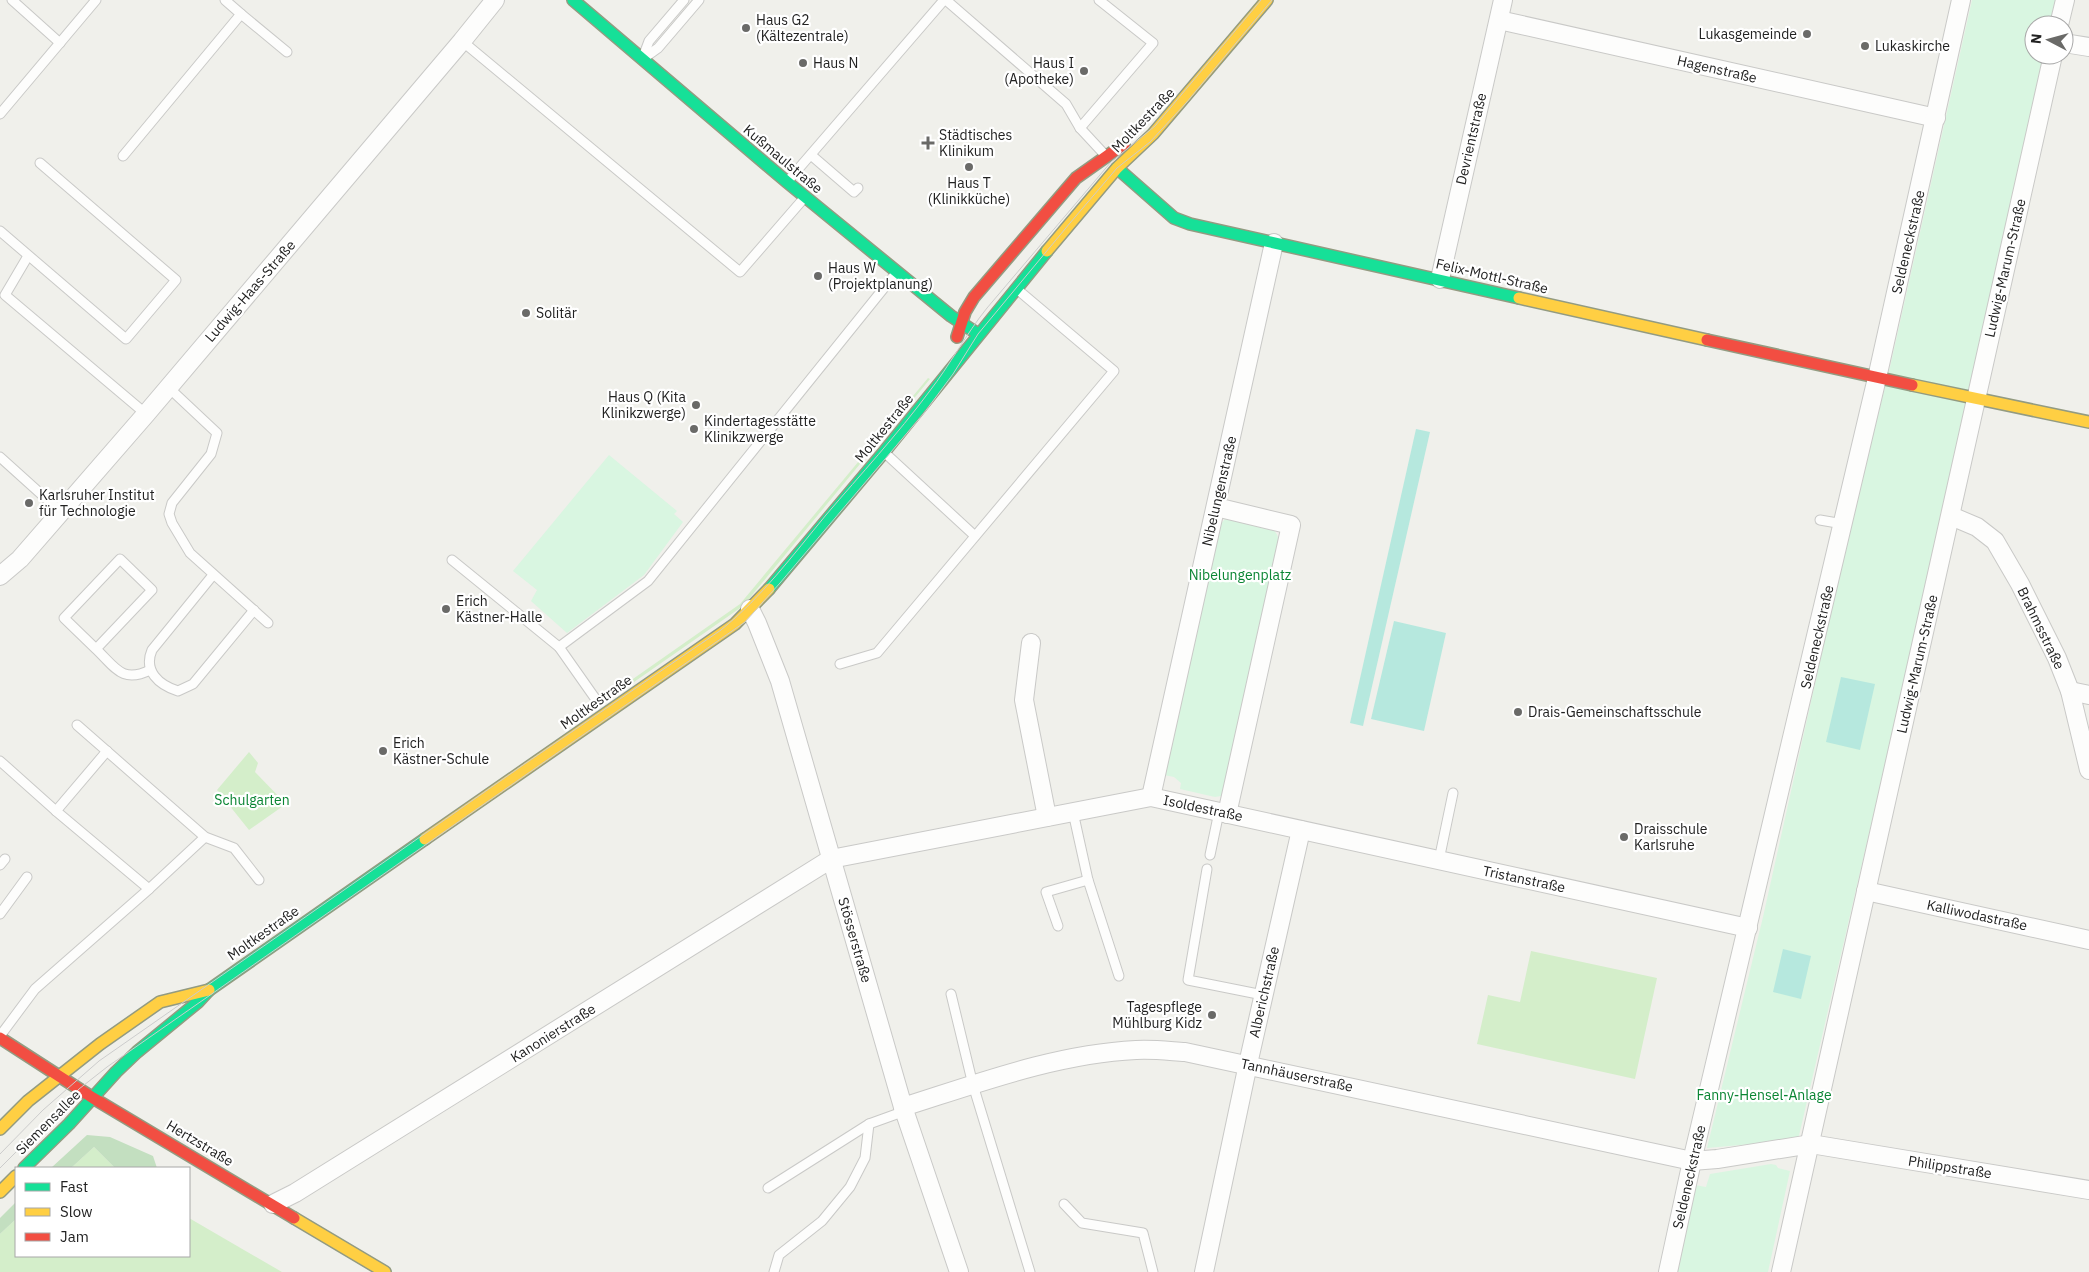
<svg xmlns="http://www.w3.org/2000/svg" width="2089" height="1272" font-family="'IBM Plex Sans',sans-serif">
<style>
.grass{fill:#d4eeca}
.forest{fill:#c3dfc0}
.park{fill:#d9f6e1}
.pitch{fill:#b6e8de}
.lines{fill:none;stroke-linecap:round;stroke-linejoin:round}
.lane-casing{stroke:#c9c9c7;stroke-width:11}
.street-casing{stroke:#c9c9c7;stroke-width:20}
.fast-casing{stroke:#939b81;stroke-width:14}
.slow-casing{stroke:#939b81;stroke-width:14}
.jam-casing{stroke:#939b81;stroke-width:14}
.lane{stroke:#fdfdfc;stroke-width:9}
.street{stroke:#fdfdfc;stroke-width:18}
.fast{stroke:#16e098;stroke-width:11}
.slow{stroke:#ffcf43;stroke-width:11}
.jam{stroke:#f24e42;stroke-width:11}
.tram{stroke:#ccc;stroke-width:1}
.poi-dot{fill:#6a6a68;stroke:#fff;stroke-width:2}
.labels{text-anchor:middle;stroke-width:4.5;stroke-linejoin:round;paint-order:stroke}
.poi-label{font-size:14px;fill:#222;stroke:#fff;text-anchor:start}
.street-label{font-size:14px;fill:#222;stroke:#fff}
.park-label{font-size:14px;fill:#0a8533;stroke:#fff}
</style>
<rect width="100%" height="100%" fill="#f0f0eb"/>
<g class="grass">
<path d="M928 378 930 379 743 606 624 689 620 688 740 604Z"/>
<path d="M249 752 258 763 255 772 286 804 249 830 217 790Z"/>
<path d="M1531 951 1657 978 1635 1079 1477 1044 1488 995 1520 1002Z"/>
<path d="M94 1147 115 1168H71Z"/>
<path d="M189 1218 282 1272H0V1234L16 1219V1256H189Z"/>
</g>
<g class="forest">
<path d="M87 1135 110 1137 153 1156 157 1168H115L94 1147 71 1168H51Z"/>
<path d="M16 1202V1219L0 1234V1218Z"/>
</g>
<g class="park">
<path d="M1972 0H2057L2051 25H2034V55H2045L1895 721 1798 1140 1707 1148 1763 917 1849 531 1890 367Z"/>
<path d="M609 455 677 511 674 514 683 522 644 575 567 633 531 601 537 590 513 571Z"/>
<path d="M1236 518C1253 522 1279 522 1279 544L1225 790 1221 796 1215 797 1180 789 1181 783 1174 777 1164 775 1219 526 1225 519Z"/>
<path d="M1771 1164 1776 1165 1778 1168 1790 1171 1768 1272H1675L1695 1185 1706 1187 1710 1174Z"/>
</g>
<g class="pitch">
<path d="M1416 429 1430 432 1363 726 1350 723Z"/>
<path d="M1394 621 1446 633 1424 731 1371 719Z"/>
<path d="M1841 677 1875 684 1860 750 1826 742Z"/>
<path d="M1783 949 1811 956 1801 999 1773 992Z"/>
</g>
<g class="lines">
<g class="lane-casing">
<g id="lane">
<path d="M12 0 60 43"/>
<path d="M946 0 1066 104 1080 128 1105 155"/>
<path d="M241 14 287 52"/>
<path d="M462 41 740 272 805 197"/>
<path d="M643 57 649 41 684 0"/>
<path d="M644 58 658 48 699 0"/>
<path d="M0 114 96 0"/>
<path d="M1080 128 1153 43 1099 0"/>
<path d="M811 155 854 192 858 188"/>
<path d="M123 156 241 14 225 0"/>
<path d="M787 182 944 0"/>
<path d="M0 231 126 339 176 280 40 163"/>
<path d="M28 256 5 295 146 414"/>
<path d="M168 387 217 433 211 454 172 503 169 514 172 523 190 553 268 623"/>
<path d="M885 453 975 536"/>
<path d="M0 457 61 512"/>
<path d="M1820 520 1843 524"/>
<path d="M452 560 559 647 597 701"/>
<path d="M213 575 152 650C143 671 159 685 178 691L193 684 254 610"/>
<path d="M559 647 648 581 896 273"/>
<path d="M96 649 64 618 120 559 152 590 96 649C115 667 122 684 150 670"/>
<path d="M840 664 877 653 1114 371 1018 290"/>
<path d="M77 725 205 837 234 848 259 880"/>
<path d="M0 761 56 811 149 889"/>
<path d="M56 811 107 751"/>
<path d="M1073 812 1088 880 1119 976"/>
<path d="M1210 855 1219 812"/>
<path d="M1439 860 1453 793"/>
<path d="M0 865 5 859"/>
<path d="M1207 869 1188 980 1263 995"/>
<path d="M0 914 27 877"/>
<path d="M1058 926 1046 892 1088 880"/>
<path d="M951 994 973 1085 1030 1272"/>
<path d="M0 1036 35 989 149 889 205 837"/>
<path d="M768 1188 869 1124 905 1111"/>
<path d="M1064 1204 1082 1223 1143 1233 1153 1272"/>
<path d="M774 1272 779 1255 822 1221 850 1187 865 1158 869 1124"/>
</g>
</g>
<g class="street-casing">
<g id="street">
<path d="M1499 20 1936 118"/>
<path d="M2059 25 2065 0"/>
<path d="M2064 43 2089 47"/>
<path d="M1440 279 1503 0"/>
<path d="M1216 507 1291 525 1227 814"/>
<path d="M1951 516 1977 527 1995 541 2020 584 2057 658 2070 691 2089 770"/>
<path d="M0 576 20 559 146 414 462 41 495 0"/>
<path d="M750 609 757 623 780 681 903 1107 959 1272"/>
<path d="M1031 643 1024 700 1047 817"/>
<path d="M2070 691 2089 695"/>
<path d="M1151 797 1274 243"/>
<path d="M1866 891 2089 940"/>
<path d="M903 1107C979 1083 1056 1054 1136 1050 1152 1049 1169 1051 1185 1052L1692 1161 1717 1159 1811 1144 2089 1190"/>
<path d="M273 1204 295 1193 831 859 1151 797 1748 928"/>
<path d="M1204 1272 1248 1064 1301 830"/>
<path d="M1668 1272 1692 1161 1877 378 1961 0"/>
<path d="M1781 1272 2053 55"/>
</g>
</g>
<g class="fast-casing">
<g id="fast">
<path d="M573 0 787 182 951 316 978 334"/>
<path d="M1117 168 1174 218 1190 224 1519 298"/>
<path d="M769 589 884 452 1047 251"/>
<path d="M24 1168 69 1124 116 1072 137 1052 198 1002 209 990 425 839"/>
</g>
</g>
<g class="slow-casing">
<g id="slow">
<path d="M1047 251 1117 168 1153 134 1267 0"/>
<path d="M1519 298 1707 340"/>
<path d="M1912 385 2089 422"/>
<path d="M425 839 735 624 769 589"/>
<path d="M0 1129 28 1101 100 1044 160 1002 209 990"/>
<path d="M0 1192 16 1176"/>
<path d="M294 1218 385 1272"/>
</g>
</g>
<g class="jam-casing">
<g id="jam">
<path d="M957 337 965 312 974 297 1076 178 1124 144"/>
<path d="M1707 340 1912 385"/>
<path d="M0 1038 93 1098 294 1218"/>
</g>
</g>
<use href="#lane" class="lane"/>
<use href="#street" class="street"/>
<use href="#fast" class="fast"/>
<use href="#slow" class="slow"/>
<use href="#jam" class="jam"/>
<g class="tram">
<path d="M0 1154 43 1110 99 1061 526 763 721 630C762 597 793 555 826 515 861 474 897 435 929 392 950 365 966 334 987 308L1111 162 1155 126 1261 0"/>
<path d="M0 1168 79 1089 107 1067 745 622 780 583 924 413 953 374 978 334 1070 223 1117 168 1150 142 1186 103 1272 0"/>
</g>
</g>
<g class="poi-dot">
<circle cx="746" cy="28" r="5"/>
<circle cx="1807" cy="34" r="5"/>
<circle cx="1865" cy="46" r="5"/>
<circle cx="803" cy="63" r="5"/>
<circle cx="1084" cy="71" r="5"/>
<path d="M925.5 135.5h5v5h5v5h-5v5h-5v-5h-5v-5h5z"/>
<circle cx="969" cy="167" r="5"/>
<circle cx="818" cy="276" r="5"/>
<circle cx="526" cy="313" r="5"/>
<circle cx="696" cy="405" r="5"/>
<circle cx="694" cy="429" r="5"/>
<circle cx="29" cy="503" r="5"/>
<circle cx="446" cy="609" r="5"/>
<circle cx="1518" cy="712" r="5"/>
<circle cx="383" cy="751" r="5"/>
<circle cx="1624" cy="837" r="5"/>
<circle cx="1212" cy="1015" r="5"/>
</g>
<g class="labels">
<g class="poi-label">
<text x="756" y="25">Haus G2<tspan x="756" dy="16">(Kältezentrale)</tspan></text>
<text x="1797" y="39" text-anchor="end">Lukasgemeinde</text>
<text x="1875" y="51">Lukaskirche</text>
<text x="813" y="68">Haus N</text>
<text x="1074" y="68" text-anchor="end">Haus I<tspan x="1074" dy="16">(Apotheke)</tspan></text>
<text x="939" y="140">Städtisches<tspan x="939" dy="16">Klinikum</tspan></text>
<text x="969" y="188" text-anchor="middle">Haus T<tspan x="969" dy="16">(Klinikküche)</tspan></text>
<text x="828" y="273">Haus W<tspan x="828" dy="16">(Projektplanung)</tspan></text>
<text x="536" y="318">Solitär</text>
<text x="686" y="402" text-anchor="end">Haus Q (Kita<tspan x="686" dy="16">Klinikzwerge)</tspan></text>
<text x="704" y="426">Kindertagesstätte<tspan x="704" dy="16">Klinikzwerge</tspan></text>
<text x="39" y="500">Karlsruher Institut<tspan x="39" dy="16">für Technologie</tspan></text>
<text x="456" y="606">Erich<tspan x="456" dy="16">Kästner-Halle</tspan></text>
<text x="1528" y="717">Drais-Gemeinschaftsschule</text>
<text x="393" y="748">Erich<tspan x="393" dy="16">Kästner-Schule</tspan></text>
<text x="1634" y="834">Draisschule<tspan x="1634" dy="16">Karlsruhe</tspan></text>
<text x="1202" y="1012" text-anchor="end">Tagespflege<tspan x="1202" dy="16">Mühlburg Kidz</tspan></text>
</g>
<g class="street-label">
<text transform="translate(1717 69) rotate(13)" y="5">Hagenstraße</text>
<text transform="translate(1143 120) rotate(-46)" y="5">Moltkestraße</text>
<text transform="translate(1471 139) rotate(-77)" y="5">Devrientstraße</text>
<text transform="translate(783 159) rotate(40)" y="5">Kußmaulstraße</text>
<text transform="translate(1908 242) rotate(-77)" y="5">Seldeneckstraße</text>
<text transform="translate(2005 268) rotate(-77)" y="5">Ludwig-Marum-Straße</text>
<text transform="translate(1492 276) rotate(13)" y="5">Felix-Mottl-Straße</text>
<text transform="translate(250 291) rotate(-49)" y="5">Ludwig-Haas-Straße</text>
<text transform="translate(884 428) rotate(-51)" y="5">Moltkestraße</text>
<text transform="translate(1219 491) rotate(-77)" y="5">Nibelungenstraße</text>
<text transform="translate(2041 628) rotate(64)" y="5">Brahmsstraße</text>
<text transform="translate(1817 637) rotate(-77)" y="5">Seldeneckstraße</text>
<text transform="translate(1917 664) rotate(-77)" y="5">Ludwig-Marum-Straße</text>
<text transform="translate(596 702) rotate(-35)" y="5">Moltkestraße</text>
<text transform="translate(1203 808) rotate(12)" y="5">Isoldestraße</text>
<text transform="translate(1524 879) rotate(12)" y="5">Tristanstraße</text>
<text transform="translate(1977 915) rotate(12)" y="5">Kalliwodastraße</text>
<text transform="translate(263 933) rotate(-35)" y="5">Moltkestraße</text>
<text transform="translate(855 940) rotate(74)" y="5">Stösserstraße</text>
<text transform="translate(1264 992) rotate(-77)" y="5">Alberichstraße</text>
<text transform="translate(553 1033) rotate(-32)" y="5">Kanonierstraße</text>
<text transform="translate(1297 1075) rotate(12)" y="5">Tannhäuserstraße</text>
<text transform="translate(48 1122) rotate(-45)" y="5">Siemensallee</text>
<text transform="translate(200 1143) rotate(31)" y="5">Hertzstraße</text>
<text transform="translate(1950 1167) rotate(9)" y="5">Philippstraße</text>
<text transform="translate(1689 1177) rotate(-77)" y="5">Seldeneckstraße</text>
</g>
<g class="park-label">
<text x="1240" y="580">Nibelungenplatz</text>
<text x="252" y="805">Schulgarten</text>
<text x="1764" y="1100">Fanny-Hensel-Anlage</text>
</g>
</g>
<rect x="15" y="1167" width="175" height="90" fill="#ffffff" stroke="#a7a7a7"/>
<rect x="25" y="1183" width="25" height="8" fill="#16e098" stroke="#a7a7a7"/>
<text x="60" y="1192" font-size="15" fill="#222222">Fast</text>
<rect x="25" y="1208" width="25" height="8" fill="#ffcf43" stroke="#a7a7a7"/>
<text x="60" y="1217" font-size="15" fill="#222222">Slow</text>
<rect x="25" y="1233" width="25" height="8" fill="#f24e42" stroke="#a7a7a7"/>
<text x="60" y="1242" font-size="15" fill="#222222">Jam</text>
<g transform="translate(2049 40) rotate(276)"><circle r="24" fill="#ffffff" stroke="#a7a7a7"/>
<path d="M0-4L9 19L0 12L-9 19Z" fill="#6a6a68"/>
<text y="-8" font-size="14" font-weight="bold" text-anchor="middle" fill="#222222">N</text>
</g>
</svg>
